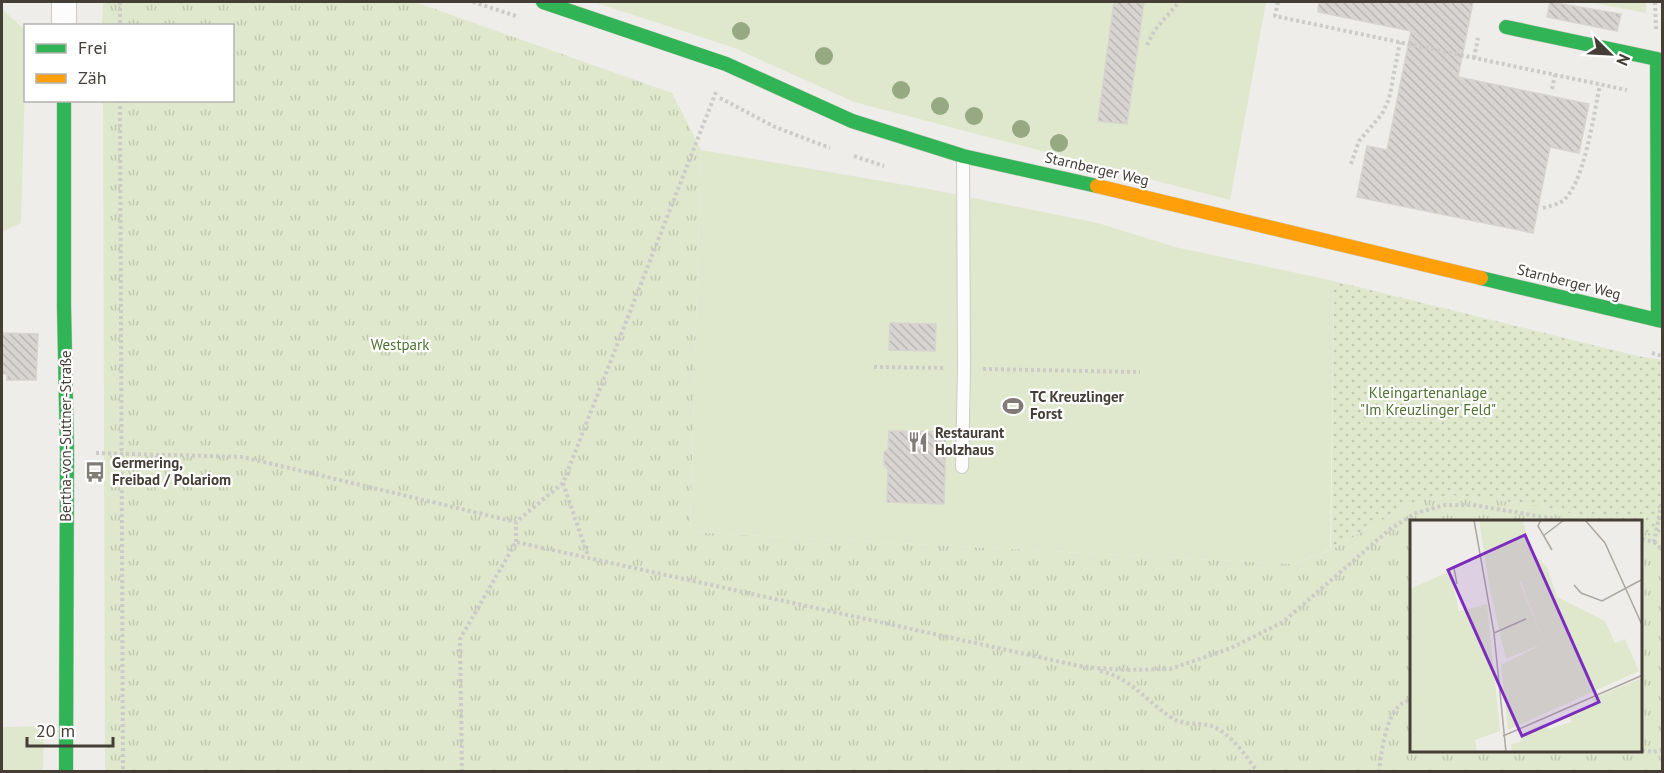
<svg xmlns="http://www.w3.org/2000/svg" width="1664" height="773" font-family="'PT Sans',sans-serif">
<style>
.grass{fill:#dfe8cc}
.park{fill:url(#park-tufts)}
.garden{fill:url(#garden-dots)}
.building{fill:url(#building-back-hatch);stroke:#d7d4d0;stroke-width:1.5}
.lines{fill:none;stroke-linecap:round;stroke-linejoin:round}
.lane-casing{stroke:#cdcbc7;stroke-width:14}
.street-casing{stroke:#cdcbc7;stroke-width:26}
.fast-casing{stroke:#cec9c1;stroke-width:15}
.slow-casing{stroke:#cec9c1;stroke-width:15}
.path{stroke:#cdcbc7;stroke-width:4;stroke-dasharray:3 3;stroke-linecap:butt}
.lane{stroke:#fdfcfc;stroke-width:12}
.street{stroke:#fdfcfc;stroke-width:24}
.fast{stroke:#30b455;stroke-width:14}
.slow{stroke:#ff9f0a;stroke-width:14}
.tree{fill:#96a983}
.labels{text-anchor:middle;stroke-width:4.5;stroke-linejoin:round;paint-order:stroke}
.street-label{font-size:15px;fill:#443e36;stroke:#fff}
.park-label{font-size:15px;fill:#4e712f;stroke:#fff}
.poi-label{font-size:15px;font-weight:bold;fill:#443e36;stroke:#fff;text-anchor:start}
.inset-road{fill:none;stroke:#aba7a2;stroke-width:1.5}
.view{fill:#7b2cbf;fill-opacity:0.15;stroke:#7b2cbf;stroke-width:3}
.inset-edge{fill:none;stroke:#443e36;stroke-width:3}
</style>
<defs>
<pattern id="park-tufts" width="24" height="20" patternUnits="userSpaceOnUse" patternTransform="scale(1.5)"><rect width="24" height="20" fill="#dfe8cc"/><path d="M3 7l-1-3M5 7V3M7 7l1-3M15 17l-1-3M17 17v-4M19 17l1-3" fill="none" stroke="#c1c8b0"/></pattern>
<pattern id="garden-dots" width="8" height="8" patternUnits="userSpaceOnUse" patternTransform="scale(1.5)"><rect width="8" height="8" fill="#dfe8cc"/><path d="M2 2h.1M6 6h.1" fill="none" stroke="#c1c8b0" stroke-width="1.8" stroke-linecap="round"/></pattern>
<pattern id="building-back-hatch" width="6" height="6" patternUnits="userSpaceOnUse" patternTransform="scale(1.5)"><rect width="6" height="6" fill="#d7d4d1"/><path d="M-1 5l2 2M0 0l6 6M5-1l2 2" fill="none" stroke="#bab7b4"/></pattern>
</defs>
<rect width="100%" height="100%" fill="#efedea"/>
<g class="grass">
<path d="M593 2H1266L1230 200 854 102 732 47Z"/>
<path d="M1589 2H1646V13Z"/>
<path d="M2 9 25 30 26 50 21 223 2 232Z"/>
<path d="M701 150 929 189 1098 223 1175 247 1334 281 1330 550 1292 564 690 532Z"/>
<path d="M44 726 43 771H2V727Z"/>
</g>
<path class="park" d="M103 2H415L672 93 701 150 690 532 1292 564 1331 550 1408 505 1451 495 1537 505 1602 521H1412V750H1642V531L1651 533 1662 541V771H105L103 101 232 100V26H102Z"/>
<path class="garden" d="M1334 281 1637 356 1662 360V541L1651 533 1642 531V521H1602L1537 505 1451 495 1408 505 1331 550Z"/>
<g class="building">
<path d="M1114 2H1144L1127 124 1098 121Z"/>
<path d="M1319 2H1473L1458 77 1589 104 1579 153 1550 147 1533 233 1357 197 1367 146 1387 150 1411 31 1318 12Z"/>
<path d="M1550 2 1621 14 1617 31 1547 17Z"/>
<path d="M890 323 936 324 935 351 889 350Z"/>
<path d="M2 333 38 334 36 380H7V374H2Z"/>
<path d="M889 431 946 432 944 504 887 502 888 469 884 465V452L888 450Z"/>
</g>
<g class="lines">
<g class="lane-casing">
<path id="lane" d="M962 467 964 368 963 157"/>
</g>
<g class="street-casing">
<path id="street" d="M64 2V26"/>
</g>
<g class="fast-casing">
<g id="fast">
<path d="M543 2 726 64 852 121 963 156 1097 186"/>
<path d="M1506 27 1657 59 1658 320"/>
<path d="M64 100V306L67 452 66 772"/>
<path d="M1481 278 1662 321"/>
</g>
</g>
<g class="slow-casing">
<path id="slow" d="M1097 186 1481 278"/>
</g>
<g class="path">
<path d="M120 2V26"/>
<path d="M473 2 516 16"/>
<path d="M1278 2 1275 16 1627 90"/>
<path d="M1655 2 1656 29"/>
<path d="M1147 45 1154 31 1179 2"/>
<path d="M1474 58 1478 38"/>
<path d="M1552 89 1555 75"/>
<path d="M720 98 775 127 830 148"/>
<path d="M120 100 123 772"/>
<path d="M854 156 884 166"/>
<path d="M1351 164 1359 141 1382 114 1389 99 1400 42"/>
<path d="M1543 208C1549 206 1556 205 1561 202 1584 188 1594 112 1600 85"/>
<path d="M1652 353 1662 356"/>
<path d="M874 367 946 368"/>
<path d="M983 369 1140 372"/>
<path d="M96 453 243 457 516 522"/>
<path d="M563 483 588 556"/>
<path d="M1642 539 1654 542 1662 501"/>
<path d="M516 542V522L563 483 716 92"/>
<path d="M1654 542 1662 549"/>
<path d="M1100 671C1130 677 1147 702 1172 718 1183 726 1200 722 1212 726 1230 733 1247 756 1257 772"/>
<path d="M1642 750 1653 752 1662 750"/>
<path d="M462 772 460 639 516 542 1084 667 1127 670 1170 669 1229 649 1283 622 1390 529 1416 513 1445 505H1473L1567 521"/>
<path d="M1379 772C1381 754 1386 712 1403 703 1405 701 1409 701 1412 700"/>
</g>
<use href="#lane" class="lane"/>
<use href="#street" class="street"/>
<use href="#fast" class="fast"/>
<use href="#slow" class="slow"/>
</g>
<g class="tree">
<circle cx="741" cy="31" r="9"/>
<circle cx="824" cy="56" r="9"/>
<circle cx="901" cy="90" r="9"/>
<circle cx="940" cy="106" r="9"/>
<circle cx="974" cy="116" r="9"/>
<circle cx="1021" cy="129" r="9"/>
<circle cx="1059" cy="143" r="9"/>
</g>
<defs>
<g id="stadium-bare" transform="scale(1.62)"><path d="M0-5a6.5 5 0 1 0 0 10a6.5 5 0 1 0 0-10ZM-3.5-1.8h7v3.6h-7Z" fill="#807b75" stroke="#fff" stroke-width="2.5" paint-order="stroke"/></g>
<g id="restaurant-bare" transform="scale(1.62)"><path d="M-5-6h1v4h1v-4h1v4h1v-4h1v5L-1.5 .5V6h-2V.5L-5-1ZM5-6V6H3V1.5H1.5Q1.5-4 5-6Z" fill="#807b75" stroke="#fff" stroke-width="2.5" paint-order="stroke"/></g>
<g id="bus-bare" transform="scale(1.62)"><path d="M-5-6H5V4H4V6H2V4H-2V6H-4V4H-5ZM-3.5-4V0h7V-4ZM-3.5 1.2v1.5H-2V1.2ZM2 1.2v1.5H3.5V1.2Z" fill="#807b75" stroke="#fff" stroke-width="2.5" paint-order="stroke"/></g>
</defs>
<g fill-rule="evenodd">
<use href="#stadium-bare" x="1013" y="406"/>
<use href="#restaurant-bare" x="918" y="442"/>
<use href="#bus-bare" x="95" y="472"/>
</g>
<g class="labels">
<g class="street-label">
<text transform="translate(1097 169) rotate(13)" y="5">Starnberger Weg</text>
<text transform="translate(1569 282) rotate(14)" y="5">Starnberger Weg</text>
<text transform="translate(66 436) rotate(-90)" y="5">Bertha-von-Suttner-Straße</text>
</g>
<g class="park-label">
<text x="400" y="350">Westpark</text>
<text x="1428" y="398">Kleingartenanlage<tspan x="1428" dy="17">"Im Kreuzlinger Feld"</tspan></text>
</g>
<g class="poi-label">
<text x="1030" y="402">TC Kreuzlinger<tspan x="1030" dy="17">Forst</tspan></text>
<text x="935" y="438">Restaurant<tspan x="935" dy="17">Holzhaus</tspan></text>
<text x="112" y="468">Germering,<tspan x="112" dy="17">Freibad / Polariom</tspan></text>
</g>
</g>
<g transform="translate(1410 520)">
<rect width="232" height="232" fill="#efedea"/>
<path d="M40 51 49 91 77 84 90 211 65 220 67 232H0V69ZM108 58 134 123 96 139 80 70ZM232 158V232H102L101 224 110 222 114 212 133 204 139 209 162 202 159 195 184 184 182 179Z" fill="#dfe8cc"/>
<path d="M8 186 18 203 12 215 0 218V197Z" fill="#dfe8cc"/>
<path d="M114 6 123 33 137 47 147 77 195 101 205 123 215 119 229 151 98 210 91 145 134 123 111 62 97 49 92 27 96 15Z" fill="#dfe8cc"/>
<path d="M69 0H113L114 6 96 15 92 27 97 49 108 58 80 70Z" fill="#dfe8cc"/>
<path class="inset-road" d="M64 0 84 113 96 232M131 0 128 6 142 30M175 0 195 23 233 107M133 16 154 0M47 64 44 48 70 36M164 65 171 73 192 81 233 59M84 113 116 99M93 216 233 155"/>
<path class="view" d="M115 15 189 182 112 216 38 50Z"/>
<rect width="232" height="232" class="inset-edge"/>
</g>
<rect width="1664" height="773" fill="none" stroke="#443e36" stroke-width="6"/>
<rect x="24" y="24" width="210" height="78" fill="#ffffff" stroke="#b4b2af" stroke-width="1.5"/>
<rect x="36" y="44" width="30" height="9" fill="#30b455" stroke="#b4b2af" stroke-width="1.5"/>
<text x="78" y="54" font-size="18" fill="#443e36">Frei</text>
<rect x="36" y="74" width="30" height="9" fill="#ff9f0a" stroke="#b4b2af" stroke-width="1.5"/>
<text x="78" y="84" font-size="18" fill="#443e36">Zäh</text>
<g transform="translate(1610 54) rotate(114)" stroke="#ffffff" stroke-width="4.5" paint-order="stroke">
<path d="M0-4.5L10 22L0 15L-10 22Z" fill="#443e36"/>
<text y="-9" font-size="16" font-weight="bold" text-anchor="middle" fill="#443e36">N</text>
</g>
<path d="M27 737v9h86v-9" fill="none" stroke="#443e36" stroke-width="3"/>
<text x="36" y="737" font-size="18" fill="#443e36" stroke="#ffffff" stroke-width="4.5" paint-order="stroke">20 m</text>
</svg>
